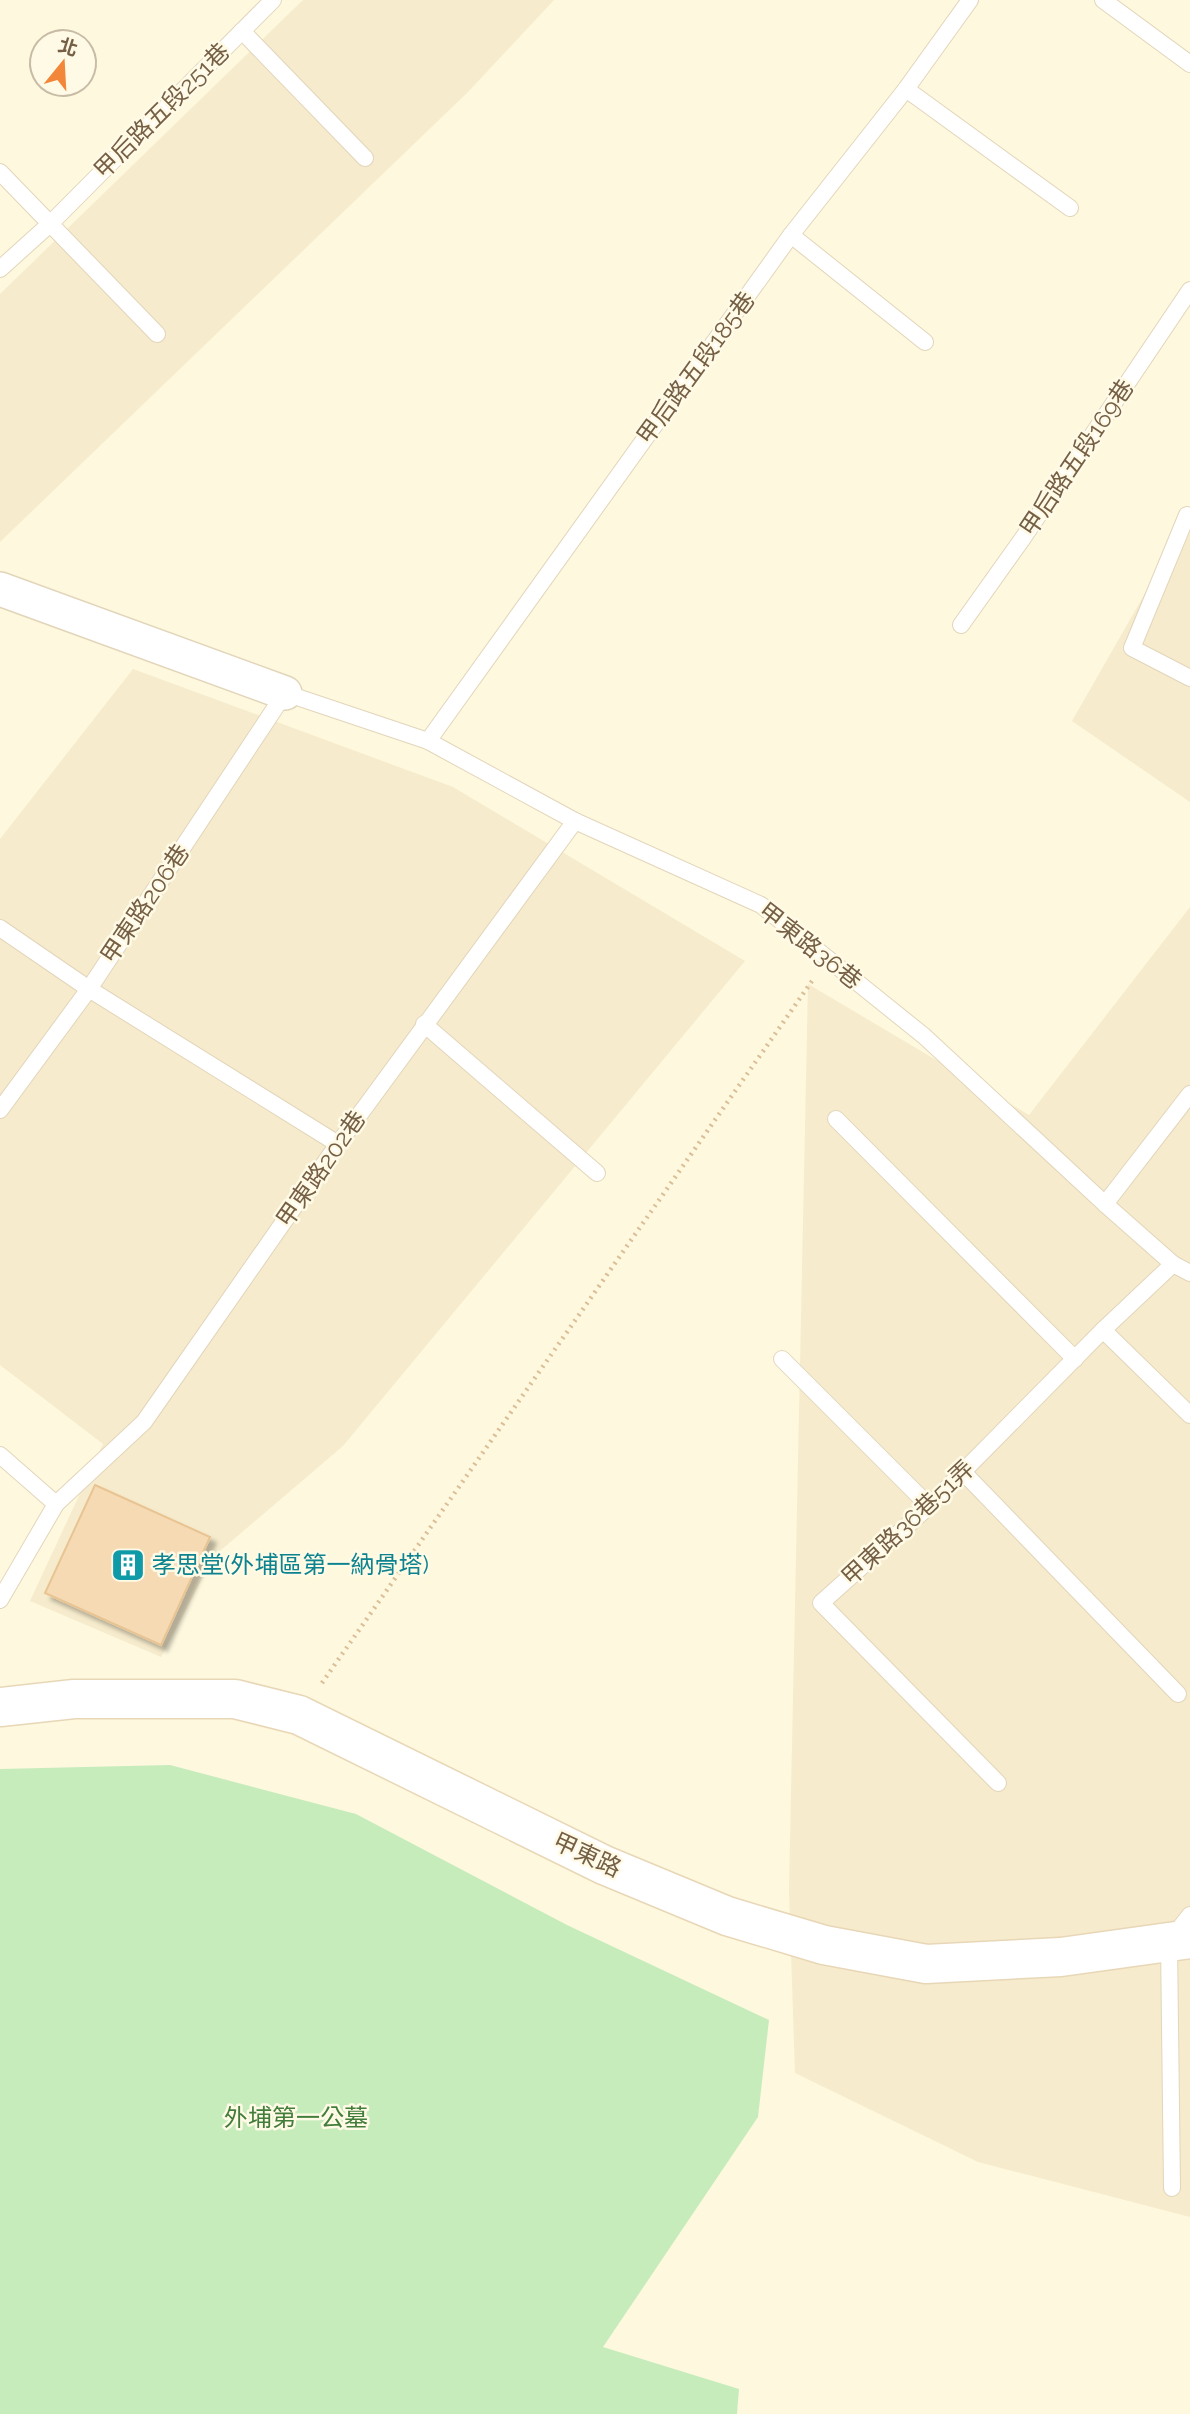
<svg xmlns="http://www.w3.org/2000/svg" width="1190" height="2414" font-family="Raleway,'Noto Sans TC',sans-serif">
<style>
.residential{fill:#f6ebcc}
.green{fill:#c6ecbc}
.building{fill:#f5dab4;stroke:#e9c493;stroke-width:2;filter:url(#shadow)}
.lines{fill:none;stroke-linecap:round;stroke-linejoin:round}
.lane-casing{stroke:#e2d5ba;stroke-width:18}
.street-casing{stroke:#e2d5ba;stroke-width:36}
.secondary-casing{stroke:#e8d7b7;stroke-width:41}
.path{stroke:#dabe97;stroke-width:4.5;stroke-dasharray:2 5;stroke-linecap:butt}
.lane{stroke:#fff;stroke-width:16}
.street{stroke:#fff;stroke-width:33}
.secondary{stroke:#fff;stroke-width:38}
.labels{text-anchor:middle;stroke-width:5;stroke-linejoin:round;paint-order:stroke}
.street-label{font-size:24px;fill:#755f45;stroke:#fffae6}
.culture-label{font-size:24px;fill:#0d838f;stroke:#fffae6;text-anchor:start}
.park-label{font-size:24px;fill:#427d3c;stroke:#fffae6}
</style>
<defs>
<filter id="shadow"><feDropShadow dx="6" dy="6" stdDeviation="2" flood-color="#0004"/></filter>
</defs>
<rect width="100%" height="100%" fill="#fef8de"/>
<g class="residential">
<path d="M303 0H554L468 92 0 542V294Z"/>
<path d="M1190 515V802L1072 721Z"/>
<path d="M133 669 453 787 745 961 343 1446 214 1556 161 1657 30 1601 103 1444 0 1365V839Z"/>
<path d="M1190 907V2217L978 2162 795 2073 789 1891 808 984 1029 1115Z"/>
</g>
<path class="green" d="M170 1765 356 1814 567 1925 769 2020 758 2117 603 2347 739 2389 737 2414H0V1769Z"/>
<path class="building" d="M95 1485 210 1537 161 1645 45 1593Z"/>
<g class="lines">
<g class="lane-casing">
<g id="lane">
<path d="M1103 0 1190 64"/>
<path d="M242 31 365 158"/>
<path d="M906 89 1070 208"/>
<path d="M0 172 157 334"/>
<path d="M791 235 925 342"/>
<path d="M0 269 51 223 273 0"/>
<path d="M1190 517 1187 515 1132 648 1190 678"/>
<path d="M961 625 1023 538 1190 290"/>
<path d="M428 741 791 235 906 89 970 0"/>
<path d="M0 928 89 989 338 1144"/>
<path d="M424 1024 597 1173"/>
<path d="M0 1110 89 989 285 693 428 741 575 821 761 905 924 1036 1105 1204 1173 1264 1190 1273"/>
<path d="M836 1119 1075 1359"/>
<path d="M1105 1204 1190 1094"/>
<path d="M1103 1330 1190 1415"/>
<path d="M782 1359 929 1506"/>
<path d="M0 1455 56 1504 0 1600"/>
<path d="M963 1472 1178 1694"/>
<path d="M56 1504 144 1422 338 1144 575 821"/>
<path d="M998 1783 821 1603 929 1506 1103 1330 1173 1264"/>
<path d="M1172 2188 1169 1942 1190 1915"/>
</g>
</g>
<g class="street-casing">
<path id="street" d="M0 589 285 693"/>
</g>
<g class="secondary-casing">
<path id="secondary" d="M0 1707 74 1699H235L299 1715 604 1865 727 1916 824 1945 926 1964 1061 1957 1190 1939"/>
</g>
<path class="path" d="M322 1683 812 981"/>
<use href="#lane" class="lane"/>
<use href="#street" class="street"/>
<use href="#secondary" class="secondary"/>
</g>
<defs>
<g id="building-square" transform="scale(1.75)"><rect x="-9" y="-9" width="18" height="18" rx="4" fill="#0f9aa8" stroke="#fffae6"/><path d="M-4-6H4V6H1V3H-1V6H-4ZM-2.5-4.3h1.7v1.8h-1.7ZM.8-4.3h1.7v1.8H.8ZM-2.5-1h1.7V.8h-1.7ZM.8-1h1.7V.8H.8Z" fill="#fff"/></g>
</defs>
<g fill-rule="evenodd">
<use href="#building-square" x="128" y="1565"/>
</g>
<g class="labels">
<g class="street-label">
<text transform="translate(162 111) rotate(-45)" y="8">甲后路五段251巷</text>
<text transform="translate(696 368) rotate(-54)" y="8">甲后路五段185巷</text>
<text transform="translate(1077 458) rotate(-56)" y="8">甲后路五段169巷</text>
<text transform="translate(145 904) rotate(-56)" y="8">甲東路206巷</text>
<text transform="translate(810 946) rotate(38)" y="8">甲東路36巷</text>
<text transform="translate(321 1169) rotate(-55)" y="8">甲東路202巷</text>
<text transform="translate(908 1523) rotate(-43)" y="8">甲東路36巷51弄</text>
<text transform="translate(587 1855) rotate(25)" y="8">甲東路</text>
</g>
<g class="culture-label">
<text x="152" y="1573">孝思堂(外埔區第一納骨塔)</text>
</g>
<g class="park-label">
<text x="296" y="2126">外埔第一公墓</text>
</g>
</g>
<g transform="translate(63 63) rotate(18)"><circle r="33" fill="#fffae6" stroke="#c8bca6" stroke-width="2"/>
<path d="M0-5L12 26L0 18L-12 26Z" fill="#f28639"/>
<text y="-10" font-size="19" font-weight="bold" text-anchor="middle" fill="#755f45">北</text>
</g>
</svg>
